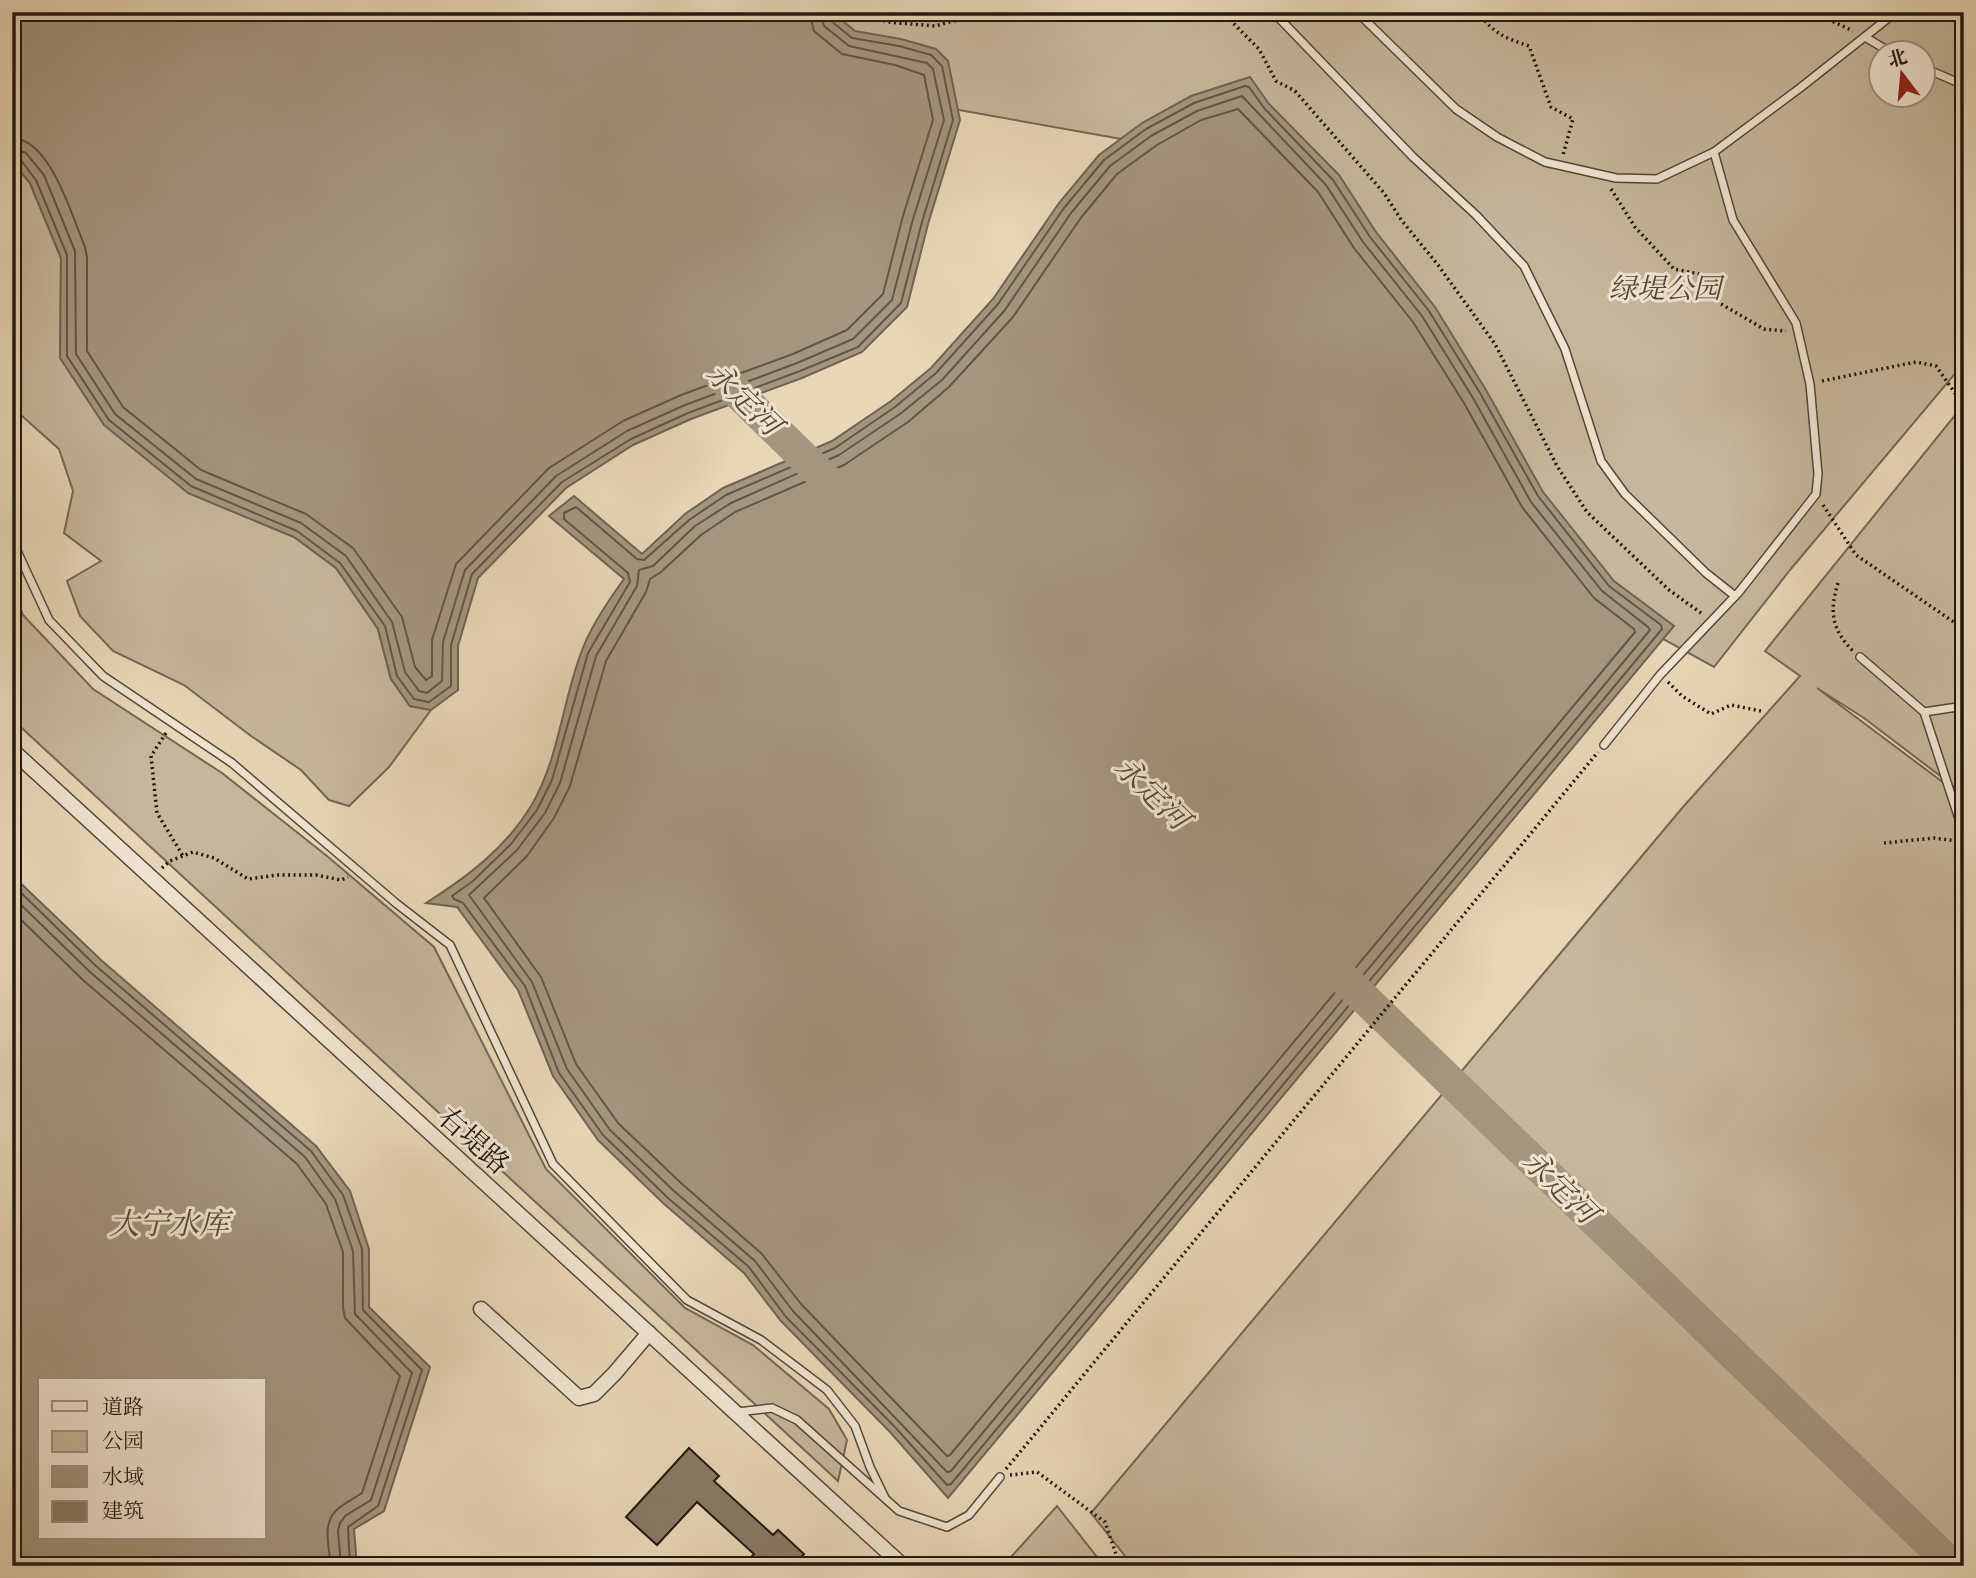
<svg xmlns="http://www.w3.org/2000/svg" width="1976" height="1578" font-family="'Libre Bodoni','Noto Serif SC',serif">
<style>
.green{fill:#c6b69b;stroke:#746756;stroke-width:2;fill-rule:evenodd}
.water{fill:#a4957e;stroke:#706352;stroke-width:2;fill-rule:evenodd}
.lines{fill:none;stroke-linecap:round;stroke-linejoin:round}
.shore{stroke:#625647;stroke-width:2}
.river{stroke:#a4957e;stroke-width:32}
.building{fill:#887b67;stroke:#211810;stroke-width:2}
.service-casing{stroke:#53483a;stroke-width:10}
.minor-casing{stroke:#53483a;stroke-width:17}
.path{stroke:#211810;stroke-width:3.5;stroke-dasharray:2 3.5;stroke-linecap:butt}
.service{stroke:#f0e4d0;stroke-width:7}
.minor{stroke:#f0e4d0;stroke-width:14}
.labels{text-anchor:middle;stroke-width:6;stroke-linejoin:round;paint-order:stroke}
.park-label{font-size:28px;font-style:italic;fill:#53473a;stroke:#f0e4d0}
.street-label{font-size:28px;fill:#211810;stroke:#f0e4d0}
.water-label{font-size:30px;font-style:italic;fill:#554a3c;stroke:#f0e4d0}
</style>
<rect width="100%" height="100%" fill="#e8d6b7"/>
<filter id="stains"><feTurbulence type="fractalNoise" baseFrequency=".00286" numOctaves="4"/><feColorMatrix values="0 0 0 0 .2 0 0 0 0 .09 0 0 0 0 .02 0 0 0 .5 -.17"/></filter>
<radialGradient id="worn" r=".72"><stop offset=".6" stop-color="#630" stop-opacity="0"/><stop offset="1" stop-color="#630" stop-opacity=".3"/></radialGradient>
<g class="green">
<path d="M813 12H1964V363L1790 570 1714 667 1510 555 1250 162 920 103ZM1882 52H1924V94H1882Z"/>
<path d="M12 161 30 183 61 258 60 358 188 493 294 537 336 568 378 629 391 679 410 706 431 710 389 767 349 806 329 800 301 770 251 736 184 685 113 651 80 616 67 581 101 561 64 533 73 491 59 449 12 407Z"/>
<path d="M1964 404V794L1864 718 1817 688 1964 798V1566H1133L1091 1513 1683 807 1800 676 1765 651Z"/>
<path d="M12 586 23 615 93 689 222 773 327 856 434 947 546 1169 685 1308 753 1345 829 1409 847 1440 838 1481 12 719Z"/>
<path d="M1057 1506 1104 1566H1003Z"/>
</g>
<g class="water">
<path d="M12 12H832L855 31 901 39 936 49 948 61 960 120 928 224 907 307 862 352 802 378 691 419 633 445 566 488 478 578 458 646V690L431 710 410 706 391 679 378 629 336 568 294 537 188 493 104 425 60 358 61 258 30 183 12 161Z"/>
<path d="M1250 77 1269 104 1339 175 1376 232 1435 307 1486 390 1543 492 1614 581 1674 626 948 1498 890 1432 781 1321 744 1273 663 1203 598 1140 553 1076 518 990 457 907 426 903C467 877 505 849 531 806 559 759 562 703 581 653 590 627 608 601 624 579L549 516 574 496 642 554 685 514 723 488 832 441 891 401 931 368 993 299 1059 203 1099 155 1142 123 1191 96Z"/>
<path d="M12 875 101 960 316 1146 350 1191 369 1249V1307L430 1367 384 1511 354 1529 357 1566H12ZM40 1380H264V1538H40Z"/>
</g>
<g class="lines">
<g class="shore">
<path d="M1245 86 1249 87 1264 108 1333 180 1370 237 1429 311 1480 393 1538 496 1609 586 1661 625 1662 629 951 1484 947 1485 895 1427 786 1317 749 1267 668 1198 603 1135 559 1073 525 986 463 903 454 899 452 896 473 881 511 844 537 810 552 780 588 653 630 582 628 573 564 519V513L576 507 637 559 644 560 689 520 726 495 835 448 895 407 936 373 998 304 1064 208 1104 160 1146 129 1194 103Z"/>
<path d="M1242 96 1326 185 1363 242 1422 316 1473 398 1531 502 1602 591 1648 627 1650 630 951 1471 947 1472 793 1311 755 1261 674 1191 610 1130 567 1069 532 982 469 895 517 850 545 813 560 783 596 656 637 586 639 570 653 566 695 526 731 503 839 455 900 414 942 380 1005 310 1071 213 1110 166 1151 136 1197 111Z"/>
<path d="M1238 109 1318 192 1354 248 1413 322 1464 403 1522 507 1594 598 1634 629 1635 632 950 1455 947 1456 801 1304 762 1254 681 1183 618 1123 576 1064 541 977 484 898 527 856 554 818 570 786 606 661 646 592 650 579 661 572 701 535 735 512 844 465 908 422 949 387 1013 317 1080 219 1117 174 1157 145 1201 120Z"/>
<path d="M12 138C51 139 72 217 85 247L87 258V351L123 407 201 470 306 514 353 548 402 617 415 667 426 680 432 676V640L456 564 549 468 623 421 681 395 793 354 847 330 883 294 903 216 933 120 924 75 895 65 842 54 814 31 809 12"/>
<path d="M12 148 26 153 44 175 75 251 76 354 115 414 196 479 301 523 346 556 392 622 405 672 419 691 427 693 442 681 443 642 465 570 556 476 627 431 685 405 797 363 853 339 892 300 913 219 944 120 933 69 927 63 849 46 824 26 819 12"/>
<path d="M12 157 20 159 36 180 67 255V356L109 420 191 486 297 531 340 563 385 626 397 676 414 699 429 702 451 686V645L472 574 562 482 631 439 688 413 800 371 858 347 901 303 922 222 953 120 942 66 931 55 899 46 852 38 830 20 828 12"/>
<path d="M12 884 96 966 311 1151 343 1195 362 1249 363 1310 422 1370 378 1506 348 1527 350 1566"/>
<path d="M12 896 90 972 305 1157 335 1199 353 1251 355 1314 412 1373 371 1500 345 1516 340 1523 338 1531 341 1566"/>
<path d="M12 911 83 980 297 1164 326 1204 343 1252V1308L345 1318 400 1376 362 1493C355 1498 346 1502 339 1508 321 1521 329 1547 331 1566"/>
</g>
<g class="river">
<path d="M715 371 831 484"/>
<path d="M1334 969 1953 1566"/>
</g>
</g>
<path class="building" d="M689 1448 719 1476 714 1481 773 1535 778 1530 804 1554 794 1566H743L754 1554 697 1502 657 1545 626 1517Z"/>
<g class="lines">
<g class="service-casing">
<g id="service">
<path d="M1269 12 1279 18 1413 157 1476 215 1524 266 1565 349 1601 461 1625 494 1706 573 1735 596"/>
<path d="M1357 12 1456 109 1497 137 1545 162 1616 178 1657 179 1714 152 1800 88 1896 12"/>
<path d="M1865 37 1890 52"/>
<path d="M1924 68 1964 85"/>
<path d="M12 540 49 620 103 676 232 763 397 904 450 945 553 1164 687 1300 761 1340 827 1390 855 1426 870 1467 885 1498"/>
<path d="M1860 657 1924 712 1958 816 1964 826"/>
<path d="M1924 712 1964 706"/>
<path d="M1604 745 1660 675 1739 592 1816 494 1818 474 1810 384 1796 323 1733 220 1714 152"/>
<path d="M737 1412 772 1408 797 1420 899 1511 947 1527 969 1515 1000 1477"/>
</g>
</g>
<g class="minor-casing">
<g id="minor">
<path d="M12 750 903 1566"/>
<path d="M481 1309 579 1398 594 1394 614 1374 649 1333"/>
</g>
</g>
<g class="path">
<path d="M863 12 887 22 935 26 987 12"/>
<path d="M1222 12 1259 49 1276 81 1295 91 1384 193 1402 221 1438 265 1495 344 1557 466 1587 512 1669 590 1701 613"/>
<path d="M1478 12C1494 34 1505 38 1529 46L1551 107 1573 119 1563 155"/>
<path d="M1813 12 1853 31"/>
<path d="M1611 189 1635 227 1674 269 1699 274 1721 304 1764 329 1786 331"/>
<path d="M1822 381 1916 362 1936 366 1964 406"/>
<path d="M1823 505 1856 555 1964 629"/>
<path d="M1838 583C1829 612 1832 630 1853 651"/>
<path d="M1668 682 1682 696 1711 714 1731 705 1761 711"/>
<path d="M166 733 151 756 157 813 183 856"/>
<path d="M1884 843 1934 838 1964 842"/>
<path d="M162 868 170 861 193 852 214 858 248 879 278 875H316L341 880 348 877"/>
<path d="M1006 1469 1598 752"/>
<path d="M1010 1475 1037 1472 1105 1522 1120 1566"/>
</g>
<use href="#service" class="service"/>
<use href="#minor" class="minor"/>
</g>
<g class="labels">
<g class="park-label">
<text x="1665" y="298">绿堤公园</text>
</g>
<g class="street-label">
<text transform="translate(474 1140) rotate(42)" y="10">右堤路</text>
</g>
<g class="water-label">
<text transform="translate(744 399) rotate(44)" y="10">永定河</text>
<text transform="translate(1152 793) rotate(44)" y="10">永定河</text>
<text transform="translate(1560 1187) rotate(44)" y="10">永定河</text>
<text x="169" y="1234">大宁水库</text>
</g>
</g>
<rect width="1976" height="1578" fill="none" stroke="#e8d6b7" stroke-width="42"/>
<rect x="14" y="14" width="1948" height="1550" fill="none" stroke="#211810" stroke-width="3.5"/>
<rect x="21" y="21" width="1934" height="1536" fill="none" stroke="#211810" stroke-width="2"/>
<rect x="38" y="1378" width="228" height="161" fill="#f0e4d0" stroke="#9d9283" stroke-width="2"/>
<rect x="52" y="1401" width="35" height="10" fill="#f0e4d0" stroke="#9d9283" stroke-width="2"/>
<text x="102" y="1414" font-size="21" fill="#211810">道路</text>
<rect x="52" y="1431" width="35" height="21" fill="#c6b69b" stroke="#9d9283" stroke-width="2"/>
<text x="102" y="1448" font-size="21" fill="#211810">公园</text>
<rect x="52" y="1466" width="35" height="21" fill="#a4957e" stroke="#9d9283" stroke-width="2"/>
<text x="102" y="1484" font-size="21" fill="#211810">水域</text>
<rect x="52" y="1501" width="35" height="21" fill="#887b67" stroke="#9d9283" stroke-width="2"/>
<text x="102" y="1518" font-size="21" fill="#211810">建筑</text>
<g transform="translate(1902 74) rotate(344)"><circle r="33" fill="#f0e4d0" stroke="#9d9283" stroke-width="2"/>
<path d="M0-5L12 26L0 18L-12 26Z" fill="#8f2418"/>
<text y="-10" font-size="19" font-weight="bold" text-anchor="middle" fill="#211810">北</text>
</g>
<rect width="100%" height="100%" filter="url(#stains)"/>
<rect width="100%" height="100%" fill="url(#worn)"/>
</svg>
